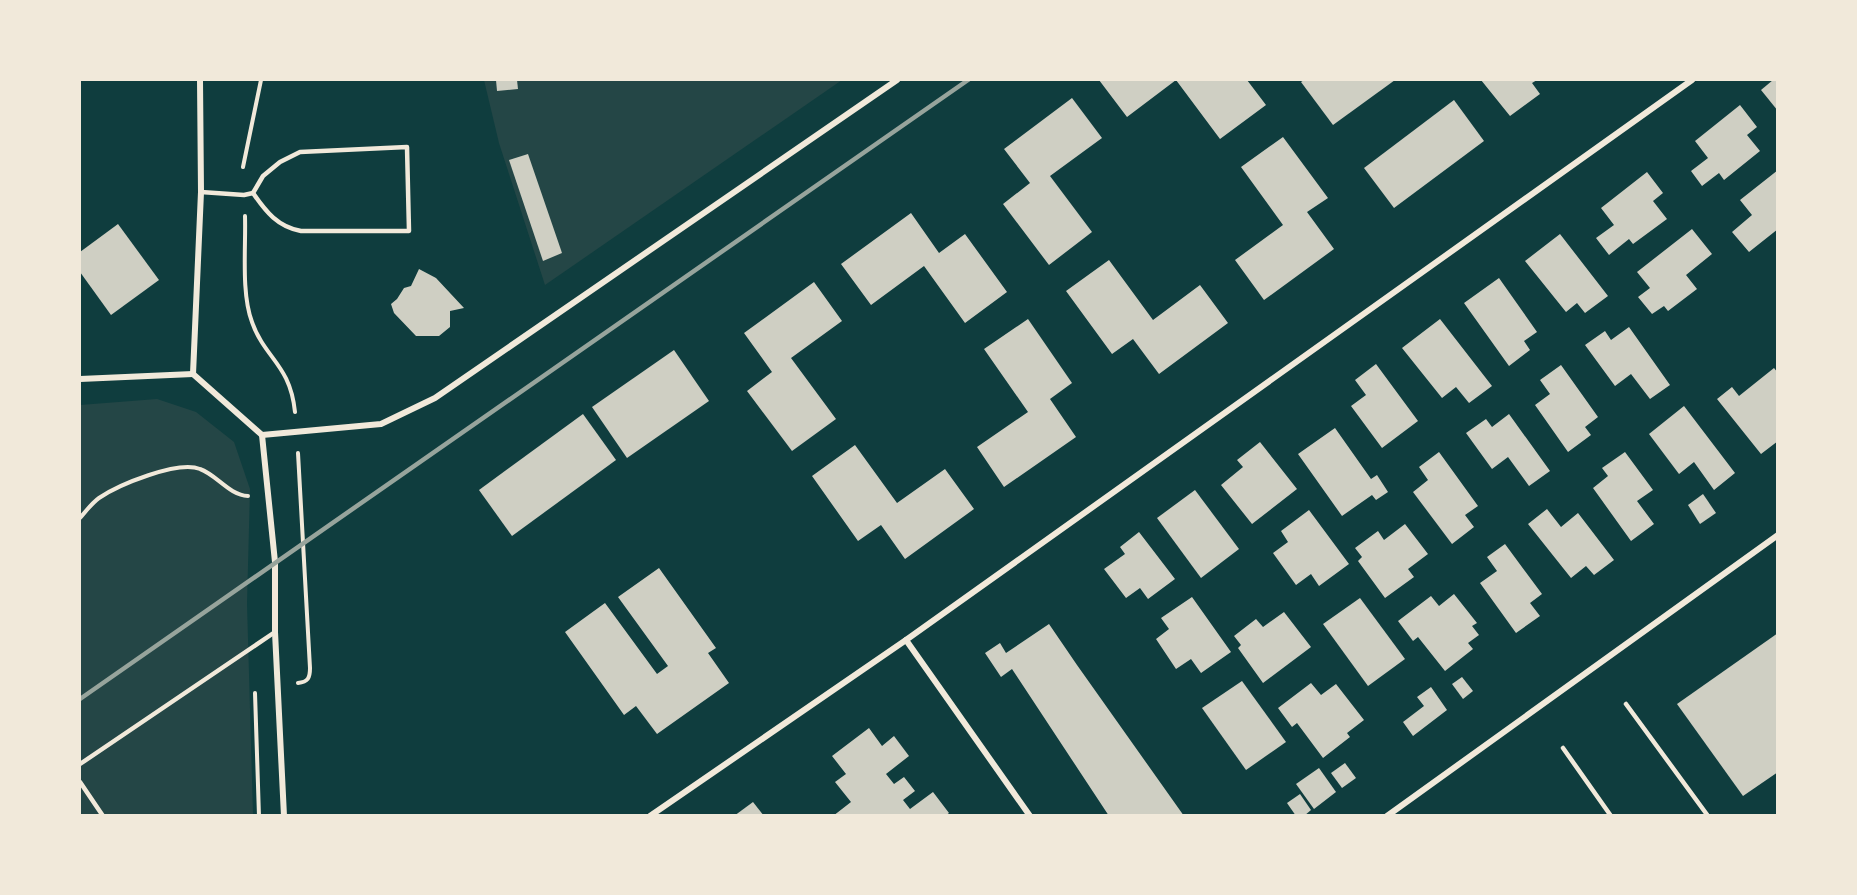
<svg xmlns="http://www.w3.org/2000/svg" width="1857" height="895" font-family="'Source Sans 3',sans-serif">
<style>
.green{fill:#244646}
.building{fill:#cfcfc3}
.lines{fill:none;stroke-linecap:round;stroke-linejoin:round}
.path{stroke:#f1e9da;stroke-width:4}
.service{stroke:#f1e9da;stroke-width:4.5}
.minor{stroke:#f1e9da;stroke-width:6}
.rail{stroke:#97a49c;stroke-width:4.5}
</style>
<rect width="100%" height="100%" fill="#0f3d3e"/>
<g class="green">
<path d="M484 80H842L545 285 499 143Z"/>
<path d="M157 399 196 412 234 442 250 489 247 604 253 815H80V405Z"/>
</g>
<g class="building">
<path d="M496 80H517L518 89 497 91Z"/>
<path d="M1099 80H1247L1266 105 1220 139 1176 80 1127 117Z"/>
<path d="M1304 80H1395L1333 125 1301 82Z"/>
<path d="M1481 80H1537L1532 83 1540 94 1510 116Z"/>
<path d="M1773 80H1778V111L1761 90Z"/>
<path d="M1072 98 1102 138 1050 176 1092 232 1049 265 1003 204 1030 183 1004 149Z"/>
<path d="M1454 100 1484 141 1394 208 1364 168Z"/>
<path d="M1740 105 1757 127 1747 135 1760 151 1724 180 1719 173 1702 186 1691 171 1708 158 1695 141Z"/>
<path d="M1283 137 1328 198 1307 212 1334 249 1264 300 1235 260 1283 225 1241 167Z"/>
<path d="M528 154 562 253 543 261 509 160Z"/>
<path d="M1778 170V229L1749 252 1732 232 1752 215 1740 200Z"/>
<path d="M1647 172 1663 193 1653 201 1667 219 1633 244 1629 239 1609 255 1596 238 1614 225 1601 208Z"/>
<path d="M911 213 939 253 965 234 1007 292 965 323 924 266 871 305 841 264Z"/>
<path d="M118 224 159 280 111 315 80 272V252Z"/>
<path d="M1692 229 1712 254 1686 275 1697 289 1668 311 1664 306 1652 314 1638 297 1650 288 1637 272Z"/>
<path d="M1560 234 1608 296 1585 313 1577 303 1566 312 1525 261Z"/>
<path d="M1109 260 1153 320 1200 285 1228 323 1159 374 1133 339 1112 354 1066 291Z"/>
<path d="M419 269 436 278 464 308 450 311V327L439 336H416L394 313 391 304 397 299 404 288 411 286Z"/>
<path d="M1499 278 1537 332 1524 341 1530 350 1509 366 1464 303Z"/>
<path d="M814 282 842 321 791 358 836 419 792 451 747 391 772 372 744 333Z"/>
<path d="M1028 319 1072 383 1050 399 1076 437 1004 487 977 447 1028 412 984 349Z"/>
<path d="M1440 319 1492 386 1469 403 1456 387 1442 398 1402 348Z"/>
<path d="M1629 327 1670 385 1650 399 1631 374 1615 386 1585 345 1605 331 1611 340Z"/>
<path d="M674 350 709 401 627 458 592 407Z"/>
<path d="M1376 364 1418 421 1382 448 1351 406 1366 395 1355 380Z"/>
<path d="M1561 365 1598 417 1585 427 1591 435 1568 452 1535 405 1550 394 1540 380Z"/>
<path d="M1774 368 1778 373V441L1761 454 1717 399 1732 387 1739 396Z"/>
<path d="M1684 406 1735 473 1714 490 1694 462 1679 474 1649 434Z"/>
<path d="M583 414 616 460 512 536 479 490Z"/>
<path d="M1509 414 1550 471 1529 486 1508 457 1492 469 1466 433 1486 419 1492 427Z"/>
<path d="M1335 428 1371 479 1377 475 1388 492 1376 500 1372 495 1342 516 1298 454Z"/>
<path d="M1260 442 1297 489 1252 524 1221 485 1243 467 1237 460Z"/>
<path d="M855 445 897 503 945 469 974 509 905 559 881 525 858 541 812 476Z"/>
<path d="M1439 452 1478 506 1465 515 1474 527 1452 544 1413 492 1428 480 1419 467Z"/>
<path d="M1625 452 1653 490 1637 501 1654 524 1631 541 1593 488 1608 476 1602 468Z"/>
<path d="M1195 490 1239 549 1201 578 1157 518Z"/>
<path d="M1703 494 1716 513 1700 524 1688 505Z"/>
<path d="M1547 509 1561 527 1578 513 1614 560 1594 575 1586 566 1571 578 1528 524Z"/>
<path d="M1309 510 1349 564 1319 586 1311 574 1296 585 1273 553 1288 542 1281 531Z"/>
<path d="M1405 524 1428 554 1408 569 1414 577 1385 598 1358 561 1362 557 1355 548 1378 531 1384 540Z"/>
<path d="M1139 532 1175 579 1148 599 1140 588 1126 598 1104 569 1125 554 1120 547Z"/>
<path d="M1505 544 1542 594 1530 603 1540 616 1516 633 1480 583 1497 571 1487 557Z"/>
<path d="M659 568 716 648 708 653 729 683 657 734 636 706 624 715 565 632 605 603 657 674 668 666 618 597Z"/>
<path d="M1454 594 1477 623 1472 626 1479 635 1468 643 1473 649 1445 671 1418 637 1413 641 1398 621 1431 596 1439 606Z"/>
<path d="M1192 597 1231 652 1201 673 1191 659 1176 669 1156 639 1169 629 1161 618Z"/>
<path d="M1360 598 1405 659 1368 686 1323 624Z"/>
<path d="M1284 612 1311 647 1263 683 1238 648 1241 645 1234 636 1256 619 1263 627Z"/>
<path d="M1049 624 1077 665 1184 816H1109L1012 669 1001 677 985 653 1000 643 1006 653Z"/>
<path d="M1778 633V772L1743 796 1677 704Z"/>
<path d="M1462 677 1473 691 1463 699 1452 684Z"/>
<path d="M1242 681 1286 742 1246 770 1202 708Z"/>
<path d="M1311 683 1321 695 1336 684 1364 720 1347 733 1350 737 1323 758 1297 723 1292 727 1278 708Z"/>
<path d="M1431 687 1447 710 1413 736 1403 722 1424 706 1417 697Z"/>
<path d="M869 728 882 746 894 736 909 756 886 774 894 784 904 777 915 791 903 800 910 809 933 792 949 813 945 816H833L851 802 835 782 846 774 832 756Z"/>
<path d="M1345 763 1356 778 1342 788 1331 773Z"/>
<path d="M1319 768 1336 792 1314 809 1296 784Z"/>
<path d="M1300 794 1311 810 1304 816H1296L1287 803Z"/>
<path d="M753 802 764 816H734Z"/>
</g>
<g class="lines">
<g class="path">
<path d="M243 167 261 80"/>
<path d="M245 216C246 247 241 293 252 322 265 359 290 364 295 412"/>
<path d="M298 453 310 668C310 678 308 682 298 683"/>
<path d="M80 518C86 511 92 503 99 498 118 485 178 460 200 469 217 475 229 495 248 496"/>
<path d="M255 693 259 816"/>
</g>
<g class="service">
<path d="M407 147 409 231H301C278 227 266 212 253 193L263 176 280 162 300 152Z"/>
<path d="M201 192 244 195 253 193"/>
<path d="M1626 704 1708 816"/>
<path d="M1563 748 1611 816"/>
<path d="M80 764 275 632"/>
<path d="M80 782 103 816"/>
</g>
<g class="minor">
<path d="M193 374 262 435 275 562V632L284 816"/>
<path d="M193 374 201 192 200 80"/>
<path d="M80 379 193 374"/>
<path d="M262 435 381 424 435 398 897 80"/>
<path d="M906 640 1030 816"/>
<path d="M650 816 906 640 1692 80"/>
<path d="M1387 816 1778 535"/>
</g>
<path class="rail" d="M80 699 968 80"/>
</g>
<rect width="1857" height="895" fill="none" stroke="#f1e9da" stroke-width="162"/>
</svg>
